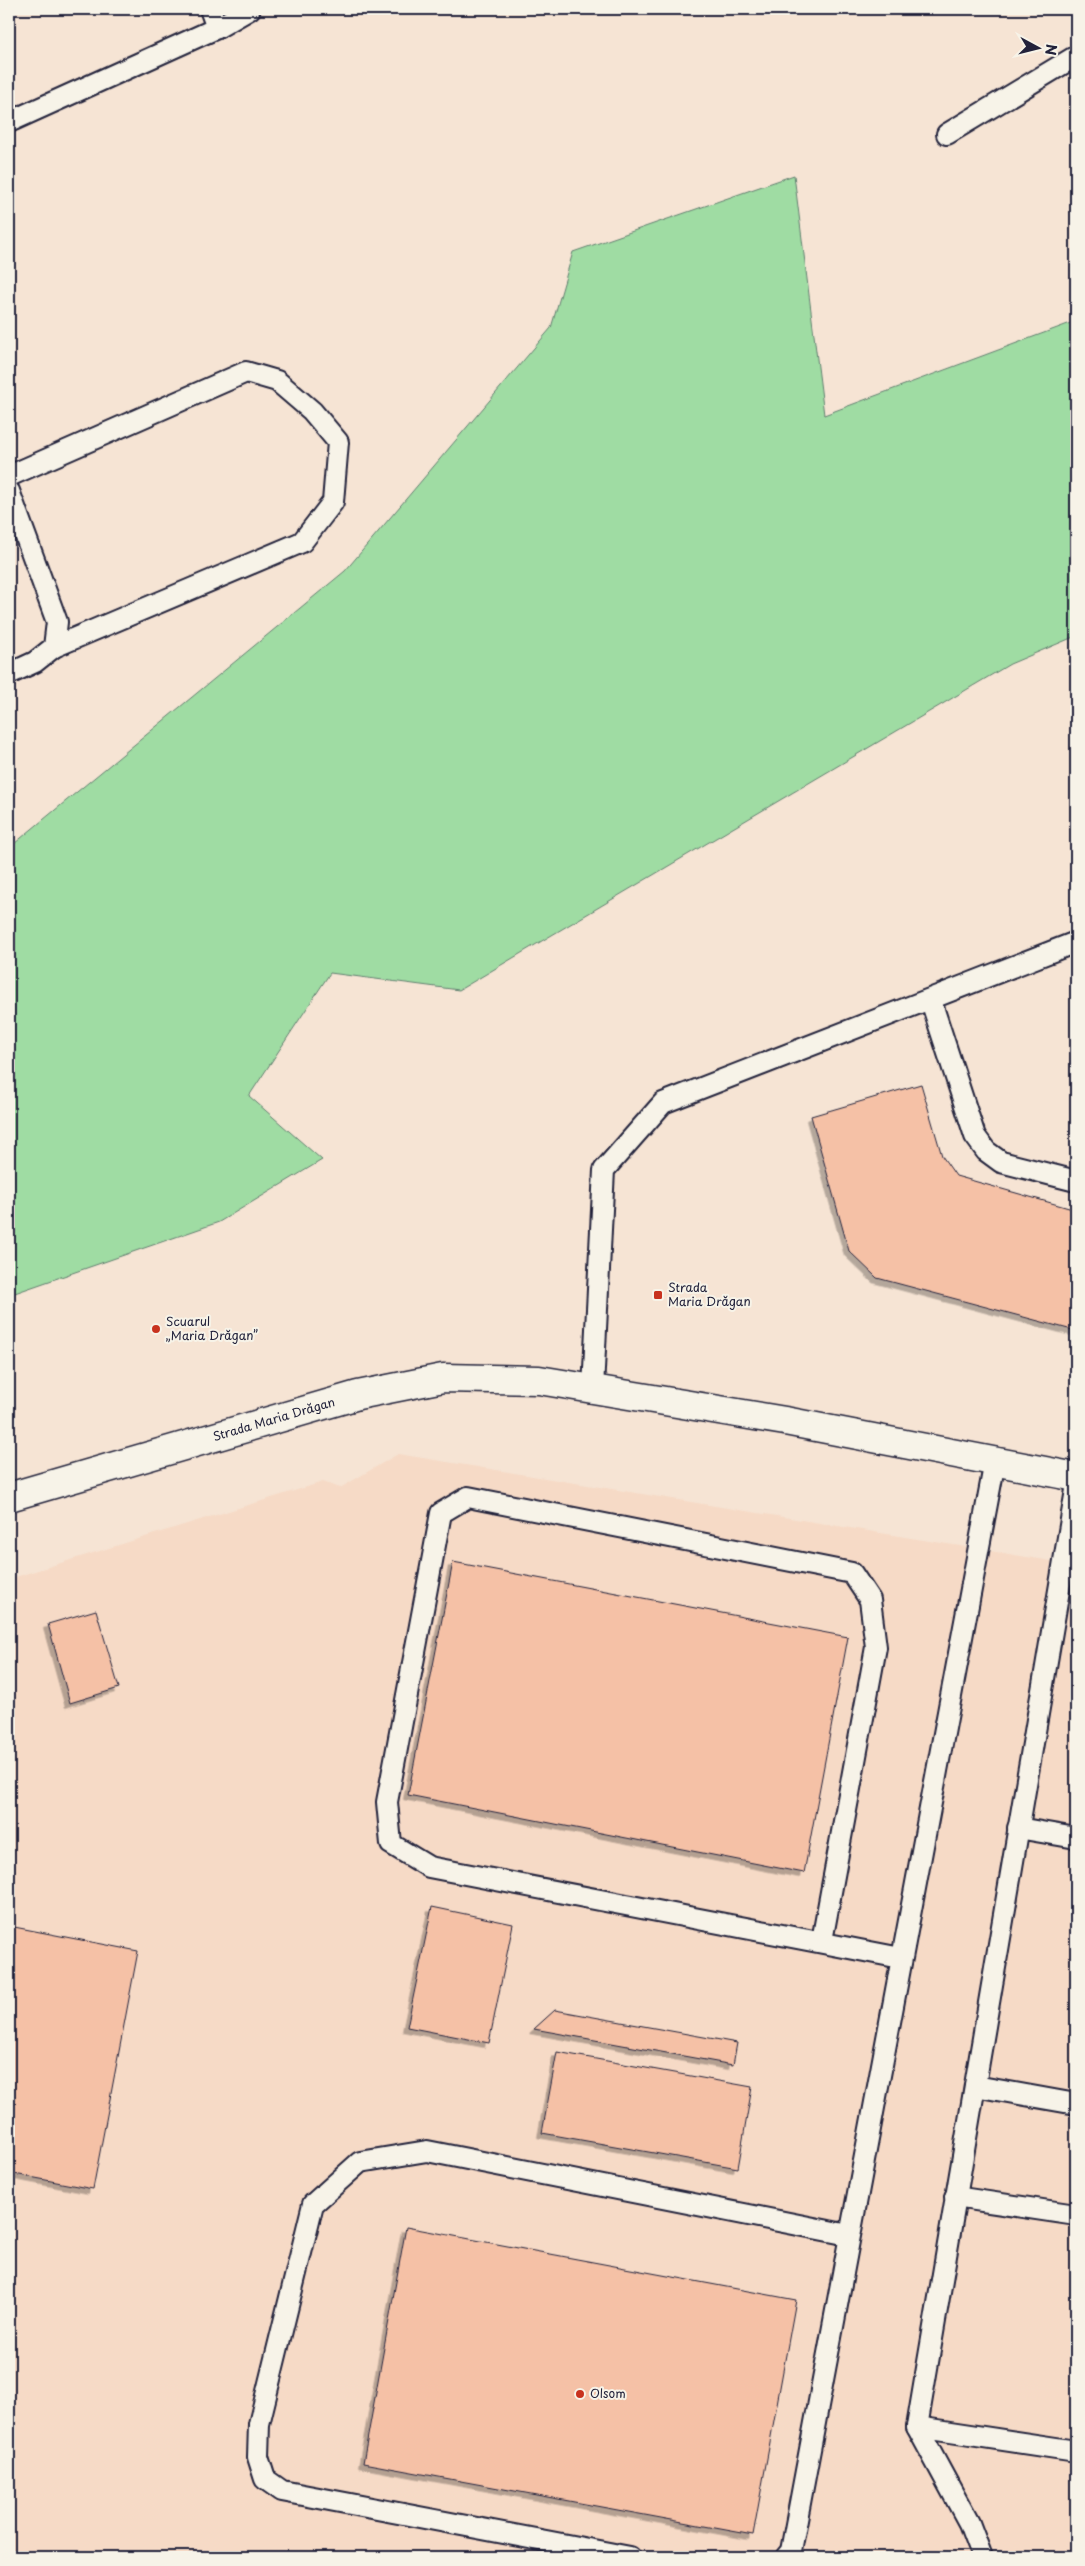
<svg xmlns="http://www.w3.org/2000/svg" width="1085" height="2566" font-family="'Playpen Sans',sans-serif">
<style>
.built{fill:#f6dac6}
.green{fill:#9fdca3;stroke:#607f6f}
.building{fill:#f5c1a6;stroke:#22223b;filter:url(#shadow)}
.lines{fill:none;stroke-linecap:round;stroke-linejoin:round}
.service-casing{stroke:#22223b;stroke-width:24}
.secondary-casing{stroke:#22223b;stroke-width:31}
.service{stroke:#f7f3e8;stroke-width:20}
.secondary{stroke:#f7f3e8;stroke-width:28}
.poi-dot{fill:#c8321e;stroke:#f7f3e8;stroke-width:2}
.labels{text-anchor:middle;stroke-width:4;stroke-linejoin:round;paint-order:stroke}
.poi-label{font-size:12px;fill:#22223b;stroke:#f7f3e8;text-anchor:start}
.street-label{font-size:12px;fill:#22223b;stroke:#f7f3e8}
</style>
<defs>
<filter id="shadow"><feDropShadow dx="-4.5" dy="4.5" stdDeviation="0" flood-color="#0004"/></filter>
</defs>
<rect width="100%" height="100%" fill="#f6e4d4"/>
<filter id="ink" filterUnits="userSpaceOnUse"><feTurbulence type="fractalNoise" baseFrequency=".02" numOctaves="2"/><feDisplacementMap in="SourceGraphic" scale="10" xChannelSelector="R" yChannelSelector="G"/><feConvolveMatrix kernelMatrix="1 2 1 2 8 2 1 2 1" color-interpolation-filters="sRGB"/></filter>
<g filter="url(#ink)">
<path class="built" d="M398 1454 1076 1565V2557H9V1579L323 1482 340 1488Z"/>
<path class="green" d="M794 175 824 415 1076 321V636L1010 664 459 990 330 973 249 1096 322 1160 219 1222 9 1295V848L345 571 551 328 573 252Z"/>
<g class="building">
<path d="M921 1084 942 1156 956 1176 1076 1210V1331L877 1278 849 1251 811 1116Z"/>
<path d="M453 1562 848 1637 804 1873 408 1795Z"/>
<path d="M96 1610 119 1688 70 1703 48 1624Z"/>
<path d="M432 1907 513 1924 489 2043 407 2027Z"/>
<path d="M9 1926 138 1951 93 2189 9 2173Z"/>
<path d="M555 2010 737 2043 733 2065 534 2029Z"/>
<path d="M557 2052 752 2087 738 2168 542 2133Z"/>
<path d="M406 2227 796 2300 753 2535 363 2463Z"/>
</g>
<g class="lines">
<g class="service-casing">
<g id="service">
<path d="M210 9 217 28"/>
<path d="M9 122 217 28 250 9"/>
<path d="M947 134 1076 56"/>
<path d="M9 476 246 372 277 381 312 411 338 442 333 502 302 542 54 647"/>
<path d="M9 491 57 622 54 647 35 662 9 674"/>
<path d="M931 1001 975 1136 986 1151 1001 1162 1076 1181"/>
<path d="M593 1389 604 1170 663 1103 1076 942"/>
<path d="M1018 1828 1076 1838"/>
<path d="M822 1941 876 1647 870 1600 852 1573 468 1497 441 1513 387 1802 391 1844 429 1867 901 1958"/>
<path d="M975 2086 1076 2104"/>
<path d="M955 2197 1076 2215"/>
<path d="M917 2427 1076 2451"/>
<path d="M630 2557 282 2491 265 2479 258 2457 259 2424 313 2204 360 2162 427 2151 849 2235"/>
<path d="M786 2557 791 2551 995 1461"/>
<path d="M982 2557 969 2523 917 2427 1076 1490"/>
</g>
</g>
<g class="secondary-casing">
<g id="secondary">
<path id="s1" d="M9 1497 358 1395 443 1378 539 1380 785 1421 1076 1477"/>
</g>
</g>
<use href="#service" class="service"/>
<use href="#secondary" class="secondary"/>
</g>
</g>
<g class="poi-dot">
<rect x="653" y="1290" width="10" height="10" rx="2.5"/>
<circle cx="156" cy="1329" r="5"/>
<circle cx="580" cy="2394" r="5"/>
</g>
<g class="labels">
<g class="poi-label">
<text x="668" y="1292">Strada<tspan x="668" dy="14">Maria Drăgan</tspan></text>
<text x="166" y="1326">Scuarul<tspan x="166" dy="14">„Maria Drăgan”</tspan></text>
<text x="590" y="2398">Olsom</text>
</g>
<g class="street-label">
<text dy="4" stroke="none"><textPath href="#s1" startOffset="276">Strada Maria Drăgan</textPath></text>
</g>
</g>
<rect width="1085" height="2566" fill="none" stroke="#f7f3e8" stroke-width="30"/>
<rect x="15" y="15" width="1055" height="2536" fill="none" stroke="#22223b" stroke-width="2" filter="url(#ink)"/>
<g transform="translate(1038 48) rotate(97)" stroke="#f7f3e8" stroke-width="4" paint-order="stroke">
<path d="M0-4L9 19L0 12L-9 19Z" fill="#22223b"/>
<text y="-8" font-size="14" font-weight="bold" text-anchor="middle" fill="#22223b">N</text>
</g>
</svg>
